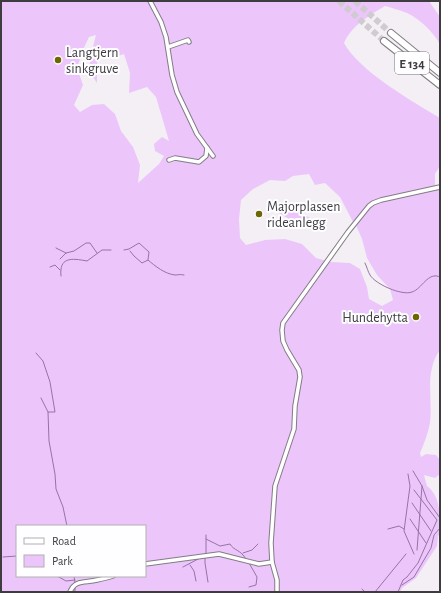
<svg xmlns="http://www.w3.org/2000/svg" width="441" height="593" font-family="'Alegreya Sans',sans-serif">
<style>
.green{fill:#ecc6fb;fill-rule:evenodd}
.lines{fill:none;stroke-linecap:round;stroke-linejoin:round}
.stream{stroke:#9773a5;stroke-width:1}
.trunk-tunnel{stroke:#cfcbd1;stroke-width:6;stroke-dasharray:6 3;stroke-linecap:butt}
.minor-casing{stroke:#827d83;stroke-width:5.5}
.trunk-casing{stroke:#827d83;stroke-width:8}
.minor{stroke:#fff;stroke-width:3.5}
.trunk{stroke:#fff;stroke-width:6}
.poi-dot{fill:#6c6700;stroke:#fefdff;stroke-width:1.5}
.labels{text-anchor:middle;stroke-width:4;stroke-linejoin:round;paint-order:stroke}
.shield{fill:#fefdff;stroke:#787679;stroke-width:1}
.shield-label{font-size:13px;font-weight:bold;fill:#3e3c3f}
.poi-label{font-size:14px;fill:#3e3c3f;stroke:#fefdff;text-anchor:start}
</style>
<rect width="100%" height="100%" fill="#f3eff5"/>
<g class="green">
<path d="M1 1H429L440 17V44C433 32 420 19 407 13 400 10 392 8 385 6 370 15 352 25 344 43 358 70 413 102 440 118V166L435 174V184L440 191V350C424 372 433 398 430 423 428 433 424 444 420 453L421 457 426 454 436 455 440 460V474L435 478 424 475 427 486C441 496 440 517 440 534L438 536 437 546 416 578 402 588 400 592H1ZM96 35 91 54 89 71 97 83V63L101 50 109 59 124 54 130 73 129 93 147 87 156 97 169 141 162 137 154 144 155 151 164 156 159 164 138 183 140 165 133 147 121 131 115 114 104 104 92 105 80 112 74 105 83 85 77 68 83 50 89 37ZM309 174 315 185 325 183 340 197 353 222 354 221 362 239 367 258 377 275 390 289 393 300 382 306 369 299 367 287 360 269 350 263 331 262 316 258 302 244 285 239 265 240 246 245 240 238 239 219 241 200 253 189 270 180 285 181 293 176ZM17 526H145V576H17Z"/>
<path d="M282 202 310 218 304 228 277 212Z"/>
</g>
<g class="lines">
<g class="stream">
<path d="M56 248 66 253"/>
<path d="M124 250 129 249 139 243 149 252 148 260"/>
<path d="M130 251 134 256 142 263 148 260C155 266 165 274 175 275 178 275 180 274 184 275"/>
<path d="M60 259 66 253 74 251 86 243H90L97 253"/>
<path d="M365 263C367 267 368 272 370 275 375 284 402 296 412 292 422 289 428 271 440 277"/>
<path d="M50 267 55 265 60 270"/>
<path d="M61 276C59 257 71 258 87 261L102 250H111"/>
<path d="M36 353 43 361 50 382 55 412H48L49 441 55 474 56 489 63 507 67 526"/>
<path d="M41 398 48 412"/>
<path d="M413 471 422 486 427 500 440 518"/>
<path d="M408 474 410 486 404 531 414 554"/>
<path d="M412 503 431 531"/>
<path d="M410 519 426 543"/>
<path d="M388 529 399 526 404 529"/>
<path d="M206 539 220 546 230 544C234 551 240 549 246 559"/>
<path d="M417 550 422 486"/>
<path d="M243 553 252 550 258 544"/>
<path d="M206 554V535"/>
<path d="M3 557 17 556"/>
<path d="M205 557V563L208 582"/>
<path d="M249 563 257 577 256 585 249 587"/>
<path d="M190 565 194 571 196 581"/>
<path d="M183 567 200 558"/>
<path d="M57 576 66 581 75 580"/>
<path d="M74 576 75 583"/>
<path d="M402 585 414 577 431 548 434 535 440 528"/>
<path d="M75 587V592"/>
<path d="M362 589 365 592"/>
<path d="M375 592 406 554"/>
<path d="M398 592 403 580 407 577 418 563 437 520 414 490"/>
</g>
<g class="trunk-tunnel">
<path d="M339 1 384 41"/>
<path d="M355 1 391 33"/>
</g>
<g class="minor-casing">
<g id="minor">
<path d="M150 1 161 22 166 37 172 75 177 92 197 134 213 156"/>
<path d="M168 47 188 40 189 42"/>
<path d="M169 160 175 158 199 162 206 156 207 148"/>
<path d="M145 564 219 554 259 564 272 562"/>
<path d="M70 592C75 579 86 583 97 580 102 579 107 578 113 576"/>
<path d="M277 592V580L272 562 271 543 275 486 294 429 295 406 300 377 299 370 287 350 283 341 282 330 283 323 348 232 369 206 373 203 381 200 440 187"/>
</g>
</g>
<g class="trunk-casing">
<g id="trunk">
<path d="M391 33 440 73"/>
<path d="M384 41 440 85"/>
</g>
</g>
<use href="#minor" class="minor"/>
<use href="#trunk" class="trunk"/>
</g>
<g class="poi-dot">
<circle cx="58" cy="60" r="4"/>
<circle cx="259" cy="214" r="4"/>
<circle cx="416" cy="317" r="4"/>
</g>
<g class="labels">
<rect class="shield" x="395" y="52" width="34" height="22" rx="3"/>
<g class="shield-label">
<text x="412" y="68">E 134</text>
</g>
<g class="poi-label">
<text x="66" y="57">Langtjern<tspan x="66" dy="16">sinkgruve</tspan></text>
<text x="267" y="211">Majorplassen<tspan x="267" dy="16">rideanlegg</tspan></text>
<text x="408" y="322" text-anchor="end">Hundehytta</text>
</g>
</g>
<rect width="441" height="593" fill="none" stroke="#3e3c3f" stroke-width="4"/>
<rect x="16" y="525" width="130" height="52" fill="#fefdff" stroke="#b1b0b2"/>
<rect x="24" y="538" width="20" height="6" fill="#ffffff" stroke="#b1b0b2"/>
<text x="52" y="545" font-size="12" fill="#3e3c3f">Road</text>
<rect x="24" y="555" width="20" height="12" fill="#ecc6fb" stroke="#b1b0b2"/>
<text x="52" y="565" font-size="12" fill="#3e3c3f">Park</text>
</svg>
